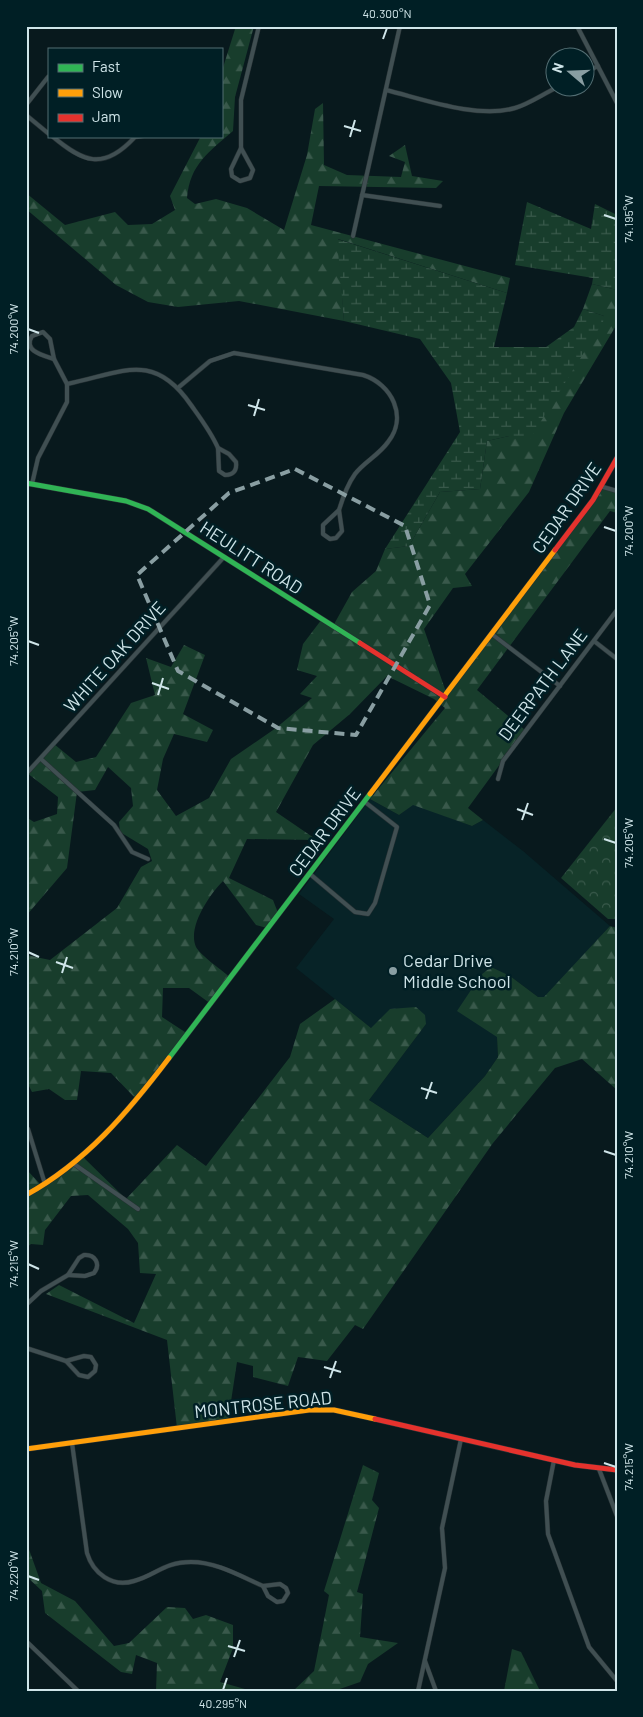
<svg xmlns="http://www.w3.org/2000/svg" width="643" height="1717" font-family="Barlow,sans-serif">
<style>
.built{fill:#072327}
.forest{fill:url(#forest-firs)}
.wetland{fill:url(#wetland-marsh)}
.park{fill:url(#park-crowns)}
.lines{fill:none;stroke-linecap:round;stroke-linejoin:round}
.street-casing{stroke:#263134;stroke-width:5}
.fast-casing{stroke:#263134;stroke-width:6}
.slow-casing{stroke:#263134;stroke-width:6}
.jam-casing{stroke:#263134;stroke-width:6}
.street{stroke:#404f52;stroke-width:4}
.fast{stroke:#30b455;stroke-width:5}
.slow{stroke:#ff9f0a;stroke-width:5}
.jam{stroke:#e5322d;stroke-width:5}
.marked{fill:none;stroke:#899ea2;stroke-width:4;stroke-dasharray:10 6;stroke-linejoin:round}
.ticks{fill:none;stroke:#cfe5e9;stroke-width:2}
.poi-dot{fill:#899ea2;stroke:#001f25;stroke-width:2}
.labels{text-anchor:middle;stroke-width:5;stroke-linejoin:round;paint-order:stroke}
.street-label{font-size:18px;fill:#cfe5e9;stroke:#001f25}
.poi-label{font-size:18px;fill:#cfe5e9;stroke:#001f25;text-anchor:start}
.neatline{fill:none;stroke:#cfe5e9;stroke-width:2}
.ticks-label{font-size:12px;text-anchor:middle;fill:#cfe5e9}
</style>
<defs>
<pattern id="forest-firs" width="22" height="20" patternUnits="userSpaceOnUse" patternTransform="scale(1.25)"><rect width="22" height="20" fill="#183d2c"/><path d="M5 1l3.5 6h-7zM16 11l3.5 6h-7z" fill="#39594b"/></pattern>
<pattern id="wetland-marsh" width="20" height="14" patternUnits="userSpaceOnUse" patternTransform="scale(1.25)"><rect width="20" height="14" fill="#183d2c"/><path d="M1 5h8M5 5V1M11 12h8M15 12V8" fill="none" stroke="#39594b"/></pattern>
<pattern id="park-crowns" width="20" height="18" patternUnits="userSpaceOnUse" patternTransform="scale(1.25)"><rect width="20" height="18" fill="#183d2c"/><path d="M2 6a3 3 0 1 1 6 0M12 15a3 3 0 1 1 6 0" fill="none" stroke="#39594b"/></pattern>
</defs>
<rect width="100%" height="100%" fill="#08191d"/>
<path class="built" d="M370 799 399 815 413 804 472 826 483 820 523 851 610 926 545 998 538 997 510 976 497 1037 498 1057 485 1076 428 1138 369 1100 426 1024 371 1028 296 968 334 919 299 894Z"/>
<g class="forest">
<path d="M236 26H254L235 97 233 131C209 152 190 164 187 198L195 204 216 199 247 208 284 230 307 155 315 109 323 103 324 165 347 175 401 177 405 162 389 156 405 145 412 176 443 181 436 188 319 186 311 225 510 278 507 293 338 239 344 321 239 301 178 307 148 302 116 285 26 209V193L65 225 115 212 128 225 152 224 175 210 170 196 201 136H221V74Z"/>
<path d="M592 284 617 290V324L564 413 529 492 465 574 472 586 453 588 424 629 446 692 600 487 617 491V513L610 511 477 690 525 730 468 808 483 820 472 826 413 805 399 815 370 799 445 708 434 699 387 676 350 714 313 745 276 812 317 840 247 839 229 878 273 900 278 913 267 928 256 925 223 881C210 894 187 927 196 947 200 955 223 971 231 978L211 1004 189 988H163L162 1017 188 1034 136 1099 111 1073 81 1071 77 1100H65L49 1089 32 1092 26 1080V955L50 960 117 908 141 867 152 861 148 849 120 832 119 822 133 806 131 788 108 767 95 790 77 792 67 868 26 916V817L34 822 57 814 58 797 27 773 54 744 76 762 96 757 131 703 155 695 146 658 171 667 184 645 205 655 183 714 213 730 207 742 174 734 163 759 157 790 176 816 209 798 231 759 276 728 312 698 300 694 317 676 297 670 303 644 322 619 333 626 352 592 376 571 385 549 409 546 440 492 480 489 487 441 509 436 604 316 583 309Z"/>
<path d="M610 926 617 928V1090L582 1059 555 1068 493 1143 363 1329 355 1325 327 1361 298 1357 288 1386 253 1377V1366L237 1362 228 1421 177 1428 167 1340 46 1294 59 1285 134 1323 156 1274 140 1273 138 1243 128 1229 88 1195 71 1196 45 1230 43 1245 31 1244 26 1248V1169L42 1186 83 1157 126 1199 177 1145 206 1166 290 1057 300 1024 335 999 371 1028 390 1009 416 1007 425 1015 426 1024 369 1100 428 1138 485 1076 498 1057 497 1037 457 1011 481 975 491 967 510 976 538 997H544Z"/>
<path d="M363 1465 379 1473 372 1500 379 1508 357 1592 363 1594 360 1637 398 1643 368 1664 360 1682 334 1691H293L314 1671 329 1595 324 1591Z"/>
<path d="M26 1541 41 1583 75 1601 114 1646 129 1643 167 1607 185 1608 193 1619 206 1615 233 1625V1648L220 1682 252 1691H156L157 1663 136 1655 132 1674 121 1672 45 1613 42 1591 26 1576Z"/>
<path d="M512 1649 521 1652 540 1691H504Z"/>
</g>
<g class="wetland">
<path d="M527 202 591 229 595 204 617 215V290L592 284 593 278 515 265Z"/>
<path d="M337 239 507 293 494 347H546L574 327 583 309 604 316 603 322 528 442 509 436 487 441 480 489 440 492 409 546 385 549 460 432 451 383 420 339 344 321Z"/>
</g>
<path class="park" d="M617 807V919H608L561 878Z"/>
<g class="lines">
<g class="street-casing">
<g id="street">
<path d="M577 26 617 103"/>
<path d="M586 72 598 66"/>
<path d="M386 90C423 99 477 119 515 108 529 104 543 94 556 88"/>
<path d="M26 105 48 77"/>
<path d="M26 115 49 134"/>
<path d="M52 136C83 162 103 171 134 138"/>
<path d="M135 137 142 136"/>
<path d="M241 148V100L259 26"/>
<path d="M241 148 253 170 250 178 240 181 232 176 231 169Z"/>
<path d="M362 195 440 206"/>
<path d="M353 236 400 26"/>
<path d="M43 332 50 339 54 359C42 355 23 351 32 336Z"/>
<path d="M67 384C122 373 153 350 191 405 201 419 211 432 218 448"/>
<path d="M179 387 210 361 234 353 363 375C392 384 408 417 388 442 379 455 364 462 355 474 347 485 343 497 339 510"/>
<path d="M218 448 229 454 236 462C237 470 234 475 225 475L219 471Z"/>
<path d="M32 484 38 458 67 402V384L54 359"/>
<path d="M603 487 617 491"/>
<path d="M339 510 342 531 336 538 330 539 323 534V525Z"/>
<path d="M493 635 560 686"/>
<path d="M594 641 617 659"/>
<path d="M41 759 114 825 132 852 148 859"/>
<path d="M26 774 224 557"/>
<path d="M498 779 503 761 617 610"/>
<path d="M310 874 355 912 368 914 375 903 397 827 365 802"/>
<path d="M28 1129 45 1184"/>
<path d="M74 1164 138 1209"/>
<path d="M84 1255C95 1254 101 1264 94 1273L85 1276 68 1275 79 1258Z"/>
<path d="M26 1305 41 1291 68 1275"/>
<path d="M26 1348 66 1361"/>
<path d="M84 1356 91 1357 96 1365 95 1371 88 1377 79 1375 66 1361Z"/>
<path d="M72 1443 87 1553C93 1573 112 1588 134 1581 156 1575 164 1562 191 1562 217 1562 240 1576 263 1586"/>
<path d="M554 1460 546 1501 548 1534 589 1647 617 1681"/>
<path d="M599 1469 617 1516"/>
<path d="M280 1584 286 1588 288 1593 283 1601 277 1602 268 1596 263 1586Z"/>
<path d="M26 1641 78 1691"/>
<path d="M425 1661 436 1691"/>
<path d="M418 1691 445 1568 442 1528 461 1439"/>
</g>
</g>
<g class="fast-casing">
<g id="fast">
<path d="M26 483 126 501 148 509 360 643"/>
<path d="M169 1058 370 794"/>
</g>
</g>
<g class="slow-casing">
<g id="slow">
<path d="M370 794 555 550"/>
<path d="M26 1195C86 1162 128 1112 169 1058"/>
<path d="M26 1449 309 1410H334L375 1419"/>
</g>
</g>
<g class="jam-casing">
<g id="jam">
<path d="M555 550 593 500 617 458"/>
<path d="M360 643 445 697"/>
<path d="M375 1419 575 1465 617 1470"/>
</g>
</g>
<use href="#street" class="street"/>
<use href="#fast" class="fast"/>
<use href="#slow" class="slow"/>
<use href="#jam" class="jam"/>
</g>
<path class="marked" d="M295 469 405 526 430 605 356 735 278 728 178 671 137 575 229 493Z"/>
<path class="ticks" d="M383 39 387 28M344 126 361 131M350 137 355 120M604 215 616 219M28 329 39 333M248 405 265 410M254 416 259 399M604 527 616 531M28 641 39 645M152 683 169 689M158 695 163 678M517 809 533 815M522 820 528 803M604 839 616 843M28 952 39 957M56 962 73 968M62 973 67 957M421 1088 437 1093M426 1099 432 1082M604 1151 616 1155M28 1264 39 1269M324 1367 341 1372M330 1378 336 1361M604 1463 616 1467M28 1576 39 1580M228 1646 245 1651M234 1657 240 1640M223 1690 227 1678"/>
<circle class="poi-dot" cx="393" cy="971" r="5"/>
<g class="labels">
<g class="street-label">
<text transform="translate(567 508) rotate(-55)" y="6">CEDAR DRIVE</text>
<text transform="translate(251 558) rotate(33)" y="6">HEULITT ROAD</text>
<text transform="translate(115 657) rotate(-48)" y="6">WHITE OAK DRIVE</text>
<text transform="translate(543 685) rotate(-53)" y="6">DEERPATH LANE</text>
<text transform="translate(325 832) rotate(-53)" y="6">CEDAR DRIVE</text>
<text transform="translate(263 1405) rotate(-6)" y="6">MONTROSE ROAD</text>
</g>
<g class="poi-label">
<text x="403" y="967">Cedar Drive<tspan x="403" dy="21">Middle School</tspan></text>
</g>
</g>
<rect width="643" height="1717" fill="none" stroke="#001f25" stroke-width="55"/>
<rect x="48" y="48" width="175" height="90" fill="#001f25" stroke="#536e73"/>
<rect x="58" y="64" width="25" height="8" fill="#30b455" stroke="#536e73"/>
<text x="92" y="72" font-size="15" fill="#cfe5e9">Fast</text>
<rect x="58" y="89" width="25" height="8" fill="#ff9f0a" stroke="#536e73"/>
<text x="92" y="98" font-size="15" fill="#cfe5e9">Slow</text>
<rect x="58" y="114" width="25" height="8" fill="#e5322d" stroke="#536e73"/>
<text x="92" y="122" font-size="15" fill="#cfe5e9">Jam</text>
<g transform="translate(570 72) rotate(289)"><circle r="24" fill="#001f25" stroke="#536e73"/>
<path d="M0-4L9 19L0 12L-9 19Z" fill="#899ea2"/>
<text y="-8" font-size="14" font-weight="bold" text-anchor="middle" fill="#cfe5e9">N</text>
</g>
<rect x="28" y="28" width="588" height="1662" class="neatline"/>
<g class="ticks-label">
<text x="387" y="18">40.300°N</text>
<text transform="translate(629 219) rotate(-90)" y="4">74.195°W</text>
<text transform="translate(14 329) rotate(-90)" y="4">74.200°W</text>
<text transform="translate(629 531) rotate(-90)" y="4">74.200°W</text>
<text transform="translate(14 641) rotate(-90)" y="4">74.205°W</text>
<text transform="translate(629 843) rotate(-90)" y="4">74.205°W</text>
<text transform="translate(14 952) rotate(-90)" y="4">74.210°W</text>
<text transform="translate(629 1155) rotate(-90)" y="4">74.210°W</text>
<text transform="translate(14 1264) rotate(-90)" y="4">74.215°W</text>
<text transform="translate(629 1467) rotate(-90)" y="4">74.215°W</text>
<text transform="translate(14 1576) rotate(-90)" y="4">74.220°W</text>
<text x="223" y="1708">40.295°N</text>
</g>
</svg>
